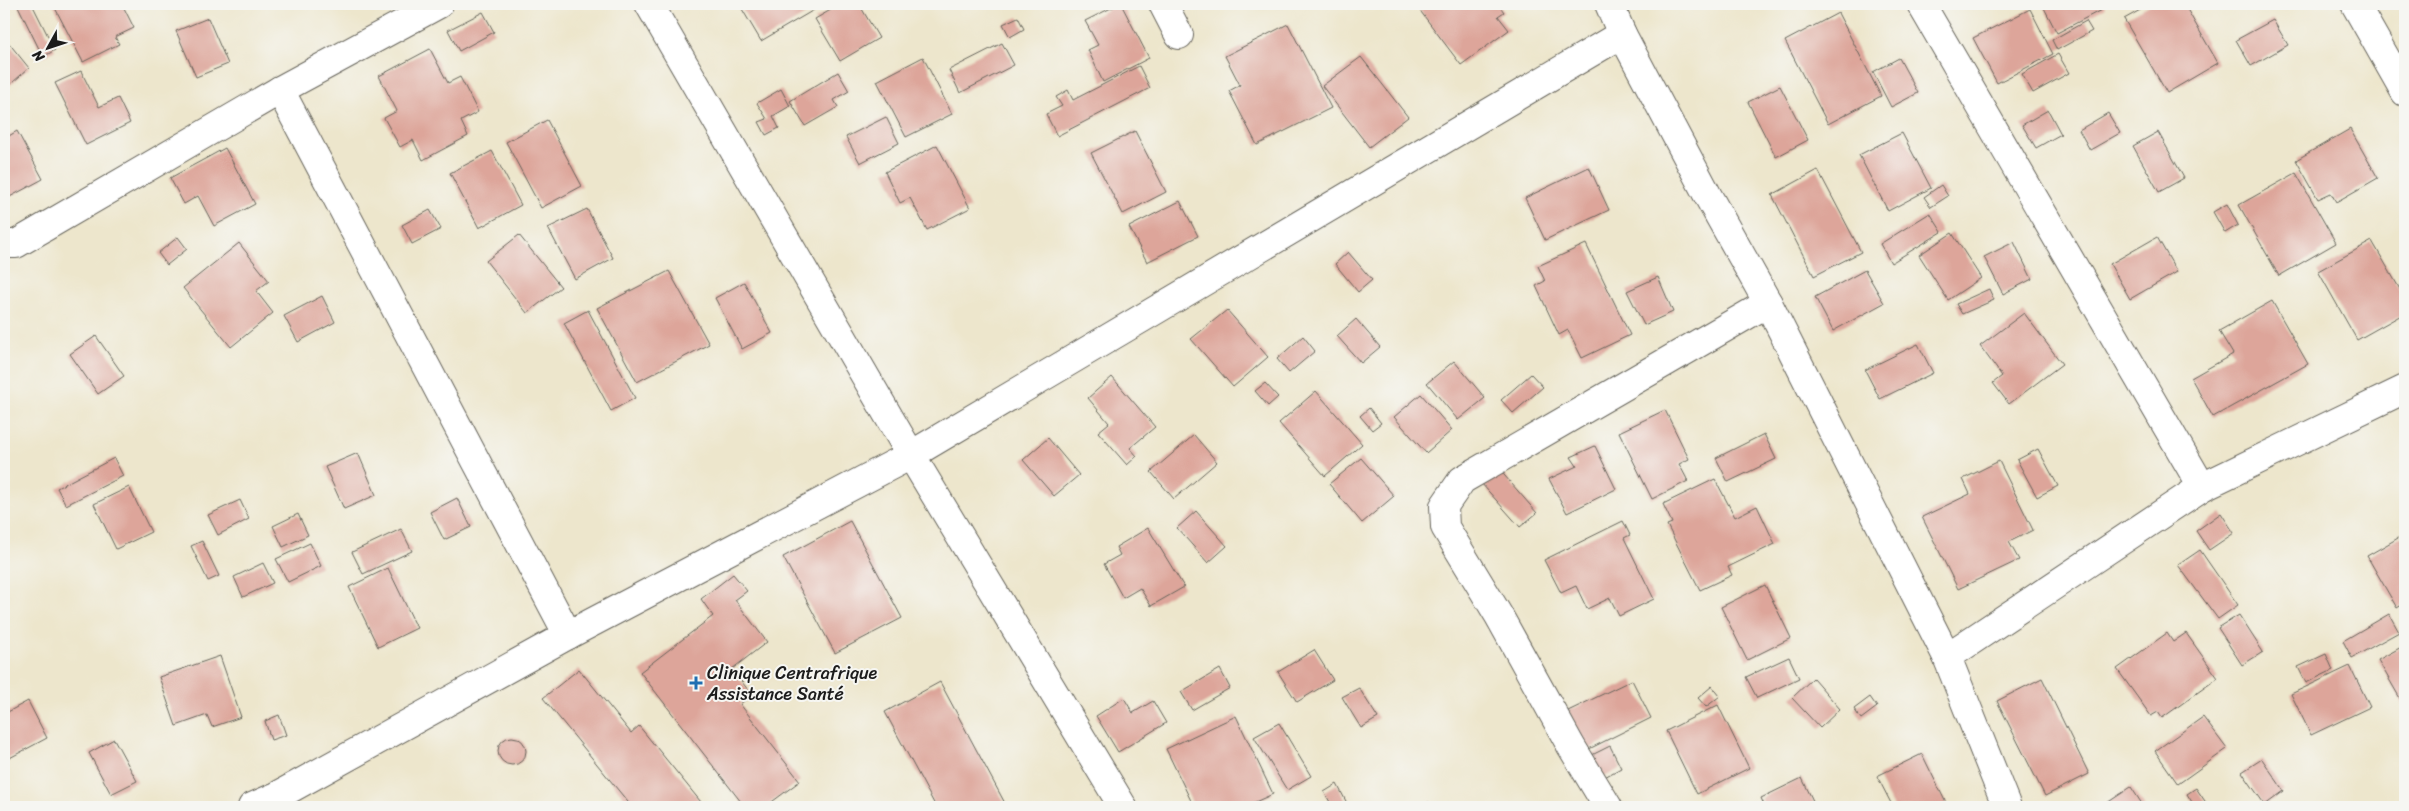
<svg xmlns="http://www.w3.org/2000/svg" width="2409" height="811" font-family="Sriracha,sans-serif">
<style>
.building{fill:#dda59a}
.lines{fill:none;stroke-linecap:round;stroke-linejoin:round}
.minor-casing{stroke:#65635a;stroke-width:30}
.minor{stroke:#fff;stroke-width:28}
.poi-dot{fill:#1f6fb2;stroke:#f6f6f2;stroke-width:2}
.labels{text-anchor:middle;stroke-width:4;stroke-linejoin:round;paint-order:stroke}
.poi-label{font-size:18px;fill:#1c1c1c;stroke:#f6f6f2;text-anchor:start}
</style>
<rect width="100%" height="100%" fill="#f6f6f2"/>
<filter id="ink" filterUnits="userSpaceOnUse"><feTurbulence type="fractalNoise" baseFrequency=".02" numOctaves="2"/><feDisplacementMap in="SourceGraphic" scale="10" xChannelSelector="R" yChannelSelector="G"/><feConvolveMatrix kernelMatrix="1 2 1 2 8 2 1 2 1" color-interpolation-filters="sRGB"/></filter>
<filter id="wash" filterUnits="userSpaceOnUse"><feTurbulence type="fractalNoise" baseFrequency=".0096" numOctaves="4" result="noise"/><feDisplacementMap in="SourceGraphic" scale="20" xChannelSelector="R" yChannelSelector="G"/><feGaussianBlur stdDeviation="1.12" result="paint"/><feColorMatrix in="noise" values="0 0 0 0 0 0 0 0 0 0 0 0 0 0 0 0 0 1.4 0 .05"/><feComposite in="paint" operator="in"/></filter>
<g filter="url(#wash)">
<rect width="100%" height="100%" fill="#ede6cc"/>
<g id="blocks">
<g class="building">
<path d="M23 4H32L55 50 43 57 18 6Z"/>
<path d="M53 4H122L134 28 115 37 119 44 83 62Z"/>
<path d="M739 4H824L761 41Z"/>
<path d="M841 4H859L879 38 840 61 815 19Z"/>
<path d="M1119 4H1121L1149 58 1103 82 1088 50 1098 45 1085 21Z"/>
<path d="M1415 4H1498L1504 12 1498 16 1509 30 1461 65Z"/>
<path d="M2042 4H2103L2105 8 2057 33Z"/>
<path d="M2151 4H2184L2218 63 2167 93 2124 19Z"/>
<path d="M2030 9 2053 54 1997 83 1973 38Z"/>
<path d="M483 12 494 32 459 51 448 30Z"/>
<path d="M1838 13 1881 96 1828 124 1785 41Z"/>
<path d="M1018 17 1024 29 1010 37 1003 24Z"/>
<path d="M208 18 228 64 196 77 176 31Z"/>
<path d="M2273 20 2288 45 2251 66 2236 40Z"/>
<path d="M2086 21 2092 31 2057 50 2052 40Z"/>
<path d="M1288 24 1331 108 1257 145 1229 91 1240 85 1225 56Z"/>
<path d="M4 37 29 68 4 90Z"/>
<path d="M1002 43 1014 65 960 93 949 70Z"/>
<path d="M430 49 448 83 460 77 478 112 461 121 468 136 423 160 413 140 400 147 384 118 397 111 379 76Z"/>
<path d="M2058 54 2069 73 2033 93 2022 74Z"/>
<path d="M923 57 952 114 906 137 877 81Z"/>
<path d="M1361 57 1408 117 1369 147 1322 86Z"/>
<path d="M1899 58 1918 93 1891 107 1873 72Z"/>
<path d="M1139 66 1150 88 1057 136 1046 114 1062 106 1056 97 1068 90 1073 100Z"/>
<path d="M81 71 99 107 118 98 130 123 86 145 55 83Z"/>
<path d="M838 72 849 91 834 100 838 107 805 126 790 101Z"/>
<path d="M1780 86 1808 140 1776 157 1748 102Z"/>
<path d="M781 89 790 106 773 116 779 128 766 135 759 122 767 119 757 103Z"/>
<path d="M2048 110 2061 134 2036 148 2022 125Z"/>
<path d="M2108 113 2120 133 2090 150 2079 130Z"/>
<path d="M886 117 899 143 860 163 846 137Z"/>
<path d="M547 120 582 186 541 208 506 142Z"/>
<path d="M2350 129 2378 178 2336 202 2331 193 2318 199 2296 160Z"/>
<path d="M17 131 43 179 4 200V139Z"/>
<path d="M1135 131 1166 192 1123 214 1091 153Z"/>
<path d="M2158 132 2184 178 2159 192 2133 146Z"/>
<path d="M1902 133 1931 188 1888 211 1859 155Z"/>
<path d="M937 145 970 208 927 230 910 198 900 203 885 172Z"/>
<path d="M225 148 255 204 214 226 198 196 184 204 170 178Z"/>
<path d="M492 151 521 205 479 228 450 173Z"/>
<path d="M1589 167 1609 210 1545 240 1525 198Z"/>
<path d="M1818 170 1861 252 1814 276 1772 195Z"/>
<path d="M2296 173 2336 243 2279 276 2239 205Z"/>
<path d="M1941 185 1948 196 1931 207 1924 197Z"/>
<path d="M1180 201 1198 236 1147 262 1129 227Z"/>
<path d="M2227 204 2238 225 2225 233 2213 212Z"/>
<path d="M587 209 613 258 575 279 548 228Z"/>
<path d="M430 210 441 229 412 244 402 225Z"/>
<path d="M1930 213 1942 232 1891 263 1880 244Z"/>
<path d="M1952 233 1981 278 1948 300 1919 255Z"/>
<path d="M519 235 561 287 527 313 486 261Z"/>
<path d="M178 237 187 249 167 265 158 253Z"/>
<path d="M2157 237 2177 272 2130 299 2110 264Z"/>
<path d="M2372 241 2405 298V313L2357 340 2318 271Z"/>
<path d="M2014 242 2032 279 2003 294 1984 257Z"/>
<path d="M239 243 269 281 256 291 273 313 231 347 183 288Z"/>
<path d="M1586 244 1630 335 1582 358 1568 330 1559 335 1536 286 1545 281 1538 266Z"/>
<path d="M1348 252 1372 280 1358 292 1335 264Z"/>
<path d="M1865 270 1884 303 1833 331 1815 297Z"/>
<path d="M669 271 709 344 637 382 597 308Z"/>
<path d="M1658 277 1673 312 1644 325 1627 291Z"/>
<path d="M744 282 772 333 742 349 715 298Z"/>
<path d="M1989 289 1994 300 1962 314 1956 304Z"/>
<path d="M322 296 335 322 298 342 284 316Z"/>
<path d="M2272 301 2308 364 2213 417 2191 378 2233 354 2219 331Z"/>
<path d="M588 310 635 398 611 411 564 323Z"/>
<path d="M1227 310 1268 357 1233 387 1191 339Z"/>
<path d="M2024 313 2062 364 2009 404 1993 383 2002 376 1980 346Z"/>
<path d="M1356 319 1380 347 1361 363 1337 336Z"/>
<path d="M96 336 124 376 98 394 70 354Z"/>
<path d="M1303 336 1315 351 1289 373 1277 359Z"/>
<path d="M1918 344 1933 373 1880 399 1865 370Z"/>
<path d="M1454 361 1485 398 1458 420 1427 383Z"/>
<path d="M1531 374 1543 387 1513 413 1501 400Z"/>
<path d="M1112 377 1155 427 1130 448 1137 456 1127 465 1098 432 1109 423 1088 398Z"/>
<path d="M1265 383 1278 397 1268 406 1255 391Z"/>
<path d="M1316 391 1362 444 1325 476 1279 423Z"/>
<path d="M1421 394 1452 430 1426 453 1394 417Z"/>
<path d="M1369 408 1381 423 1372 430 1360 416Z"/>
<path d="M1665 410 1689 459 1679 464 1688 481 1652 499 1619 432Z"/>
<path d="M1764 434 1776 459 1728 482 1716 458Z"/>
<path d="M1194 435 1217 462 1174 499 1151 472Z"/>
<path d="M1048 438 1079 475 1054 496 1023 460Z"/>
<path d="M1595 446 1616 489 1567 513 1549 479 1577 466 1571 457Z"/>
<path d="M2038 449 2058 486 2037 497 2017 460Z"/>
<path d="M358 453 376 495 344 509 325 467Z"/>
<path d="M114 458 123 476 66 505 57 488Z"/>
<path d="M1361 458 1394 496 1362 523 1329 484Z"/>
<path d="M1999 461 2033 530 2009 542 2019 560 1958 589 1922 517 1970 494 1963 479Z"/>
<path d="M1498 468 1537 513 1520 527 1481 483Z"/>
<path d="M1715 479 1735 517 1757 506 1775 544 1728 567 1732 575 1700 590 1667 525 1672 523 1663 504Z"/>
<path d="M129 487 151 532 116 549 94 504Z"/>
<path d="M457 498 471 527 444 540 430 512Z"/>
<path d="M240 500 249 519 218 535 208 515Z"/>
<path d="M1196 511 1227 546 1208 563 1177 528Z"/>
<path d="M2221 513 2234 533 2209 550 2196 531Z"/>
<path d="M298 514 308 535 283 547 273 526Z"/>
<path d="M850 521 902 618 835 653 783 557Z"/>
<path d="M1623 521 1630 535 1624 538 1654 599 1619 616 1610 598 1587 609 1576 586 1561 593 1544 560Z"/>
<path d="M1148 528 1184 587 1151 606 1140 588 1123 598 1104 564 1120 555 1116 547Z"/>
<path d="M401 529 412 551 363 574 352 552Z"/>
<path d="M2405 534V603L2397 608 2367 556Z"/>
<path d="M202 541 219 576 208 581 191 546Z"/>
<path d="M310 543 321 566 288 582 276 559Z"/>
<path d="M2200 550 2238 605 2218 619 2178 565Z"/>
<path d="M263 563 273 583 243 597 234 577Z"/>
<path d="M388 568 417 628 378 647 349 587Z"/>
<path d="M733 574 747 591 735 600 767 642 732 669 752 695 740 704 800 781 765 807H745L640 672 713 616 701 599Z"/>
<path d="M1765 585 1791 638 1747 660 1721 607Z"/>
<path d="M2389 614 2399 632 2352 658 2343 641Z"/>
<path d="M2239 615 2263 652 2242 665 2218 628Z"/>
<path d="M2167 633 2173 642 2186 633 2218 678 2162 718 2158 712 2151 716 2117 669Z"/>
<path d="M2405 645V707L2378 660Z"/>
<path d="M1314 650 1333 680 1297 702 1278 672Z"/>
<path d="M2326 654 2333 670 2306 683 2298 667Z"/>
<path d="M220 656 241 717 212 727 207 715 176 726 159 677Z"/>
<path d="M1789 657 1799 678 1757 698 1746 677Z"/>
<path d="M2350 666 2370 707 2311 735 2291 694Z"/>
<path d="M579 669 631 733 639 726 705 807H632L543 698Z"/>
<path d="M1220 669 1230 688 1192 710 1181 692Z"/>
<path d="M1813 678 1840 709 1820 728 1792 698Z"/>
<path d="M2042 678 2089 774 2045 796 1997 701Z"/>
<path d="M1632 680 1651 718 1587 750 1568 711Z"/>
<path d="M940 682 1007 807H936L885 712Z"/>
<path d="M1712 686 1720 696 1706 707 1698 698Z"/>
<path d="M1359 688 1378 718 1361 728 1342 697Z"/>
<path d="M1870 697 1877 707 1861 719 1854 709Z"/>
<path d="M1124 698 1133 713 1153 701 1166 723 1118 752 1096 716Z"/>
<path d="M28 701 47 738 4 761V714Z"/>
<path d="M1718 705 1749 768 1697 794 1666 731Z"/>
<path d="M279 715 286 735 271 740 265 721Z"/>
<path d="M1236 716 1273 794 1244 807H1194L1166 749Z"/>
<path d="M2203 717 2227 749 2178 784 2155 751Z"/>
<path d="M1279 723 1311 776 1287 790 1254 737Z"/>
<circle cx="512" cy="751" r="14"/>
<path d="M114 739 137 781 111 794 89 753Z"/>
<path d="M1610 746 1621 768 1601 779 1590 756Z"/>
<path d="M1922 754 1948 807H1893L1877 776Z"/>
<path d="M2262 759 2284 791 2265 805 2242 772Z"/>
<path d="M1802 778 1816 807H1765L1761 798Z"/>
<path d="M1337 784 1349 807H1333L1324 792Z"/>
<path d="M2131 787 2144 807H2101Z"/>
<path d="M2196 788 2209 807H2195L2187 794Z"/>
<path d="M1429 802 1432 807H1420Z"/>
</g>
</g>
</g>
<g filter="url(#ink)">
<use href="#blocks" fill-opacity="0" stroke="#65635a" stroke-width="1"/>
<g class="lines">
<g class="minor-casing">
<g id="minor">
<path d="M649 4 911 455 1123 807"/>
<path d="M1163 4 1179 35"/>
<path d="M1609 4 1622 34 1708 196 1768 303 1947 657 2007 807"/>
<path d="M1921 4 2202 487"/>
<path d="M2355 4 2405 92"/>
<path d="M280 90 568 635"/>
<path d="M4 244H16L280 90 439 4"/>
<path d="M1947 657 2202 487 2405 389"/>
<path d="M252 807 277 796 568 635 911 455 1622 34"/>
<path d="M1608 807 1571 746 1499 616 1445 527 1444 506 1462 480 1768 303"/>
</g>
</g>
<use href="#minor" class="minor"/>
</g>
</g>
<path class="poi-dot" d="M693.5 675.5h5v5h5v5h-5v5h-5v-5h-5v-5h5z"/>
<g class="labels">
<g class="poi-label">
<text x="707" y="679">Clinique Centrafrique<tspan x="707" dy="21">Assistance Santé</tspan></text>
</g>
</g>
<rect width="2409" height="811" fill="none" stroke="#f6f6f2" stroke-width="20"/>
<g transform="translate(48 48) rotate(230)" stroke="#f6f6f2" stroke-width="4" paint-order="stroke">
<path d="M0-4L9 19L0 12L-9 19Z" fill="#1c1c1c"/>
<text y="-8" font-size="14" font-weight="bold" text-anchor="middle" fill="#1c1c1c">N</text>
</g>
</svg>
